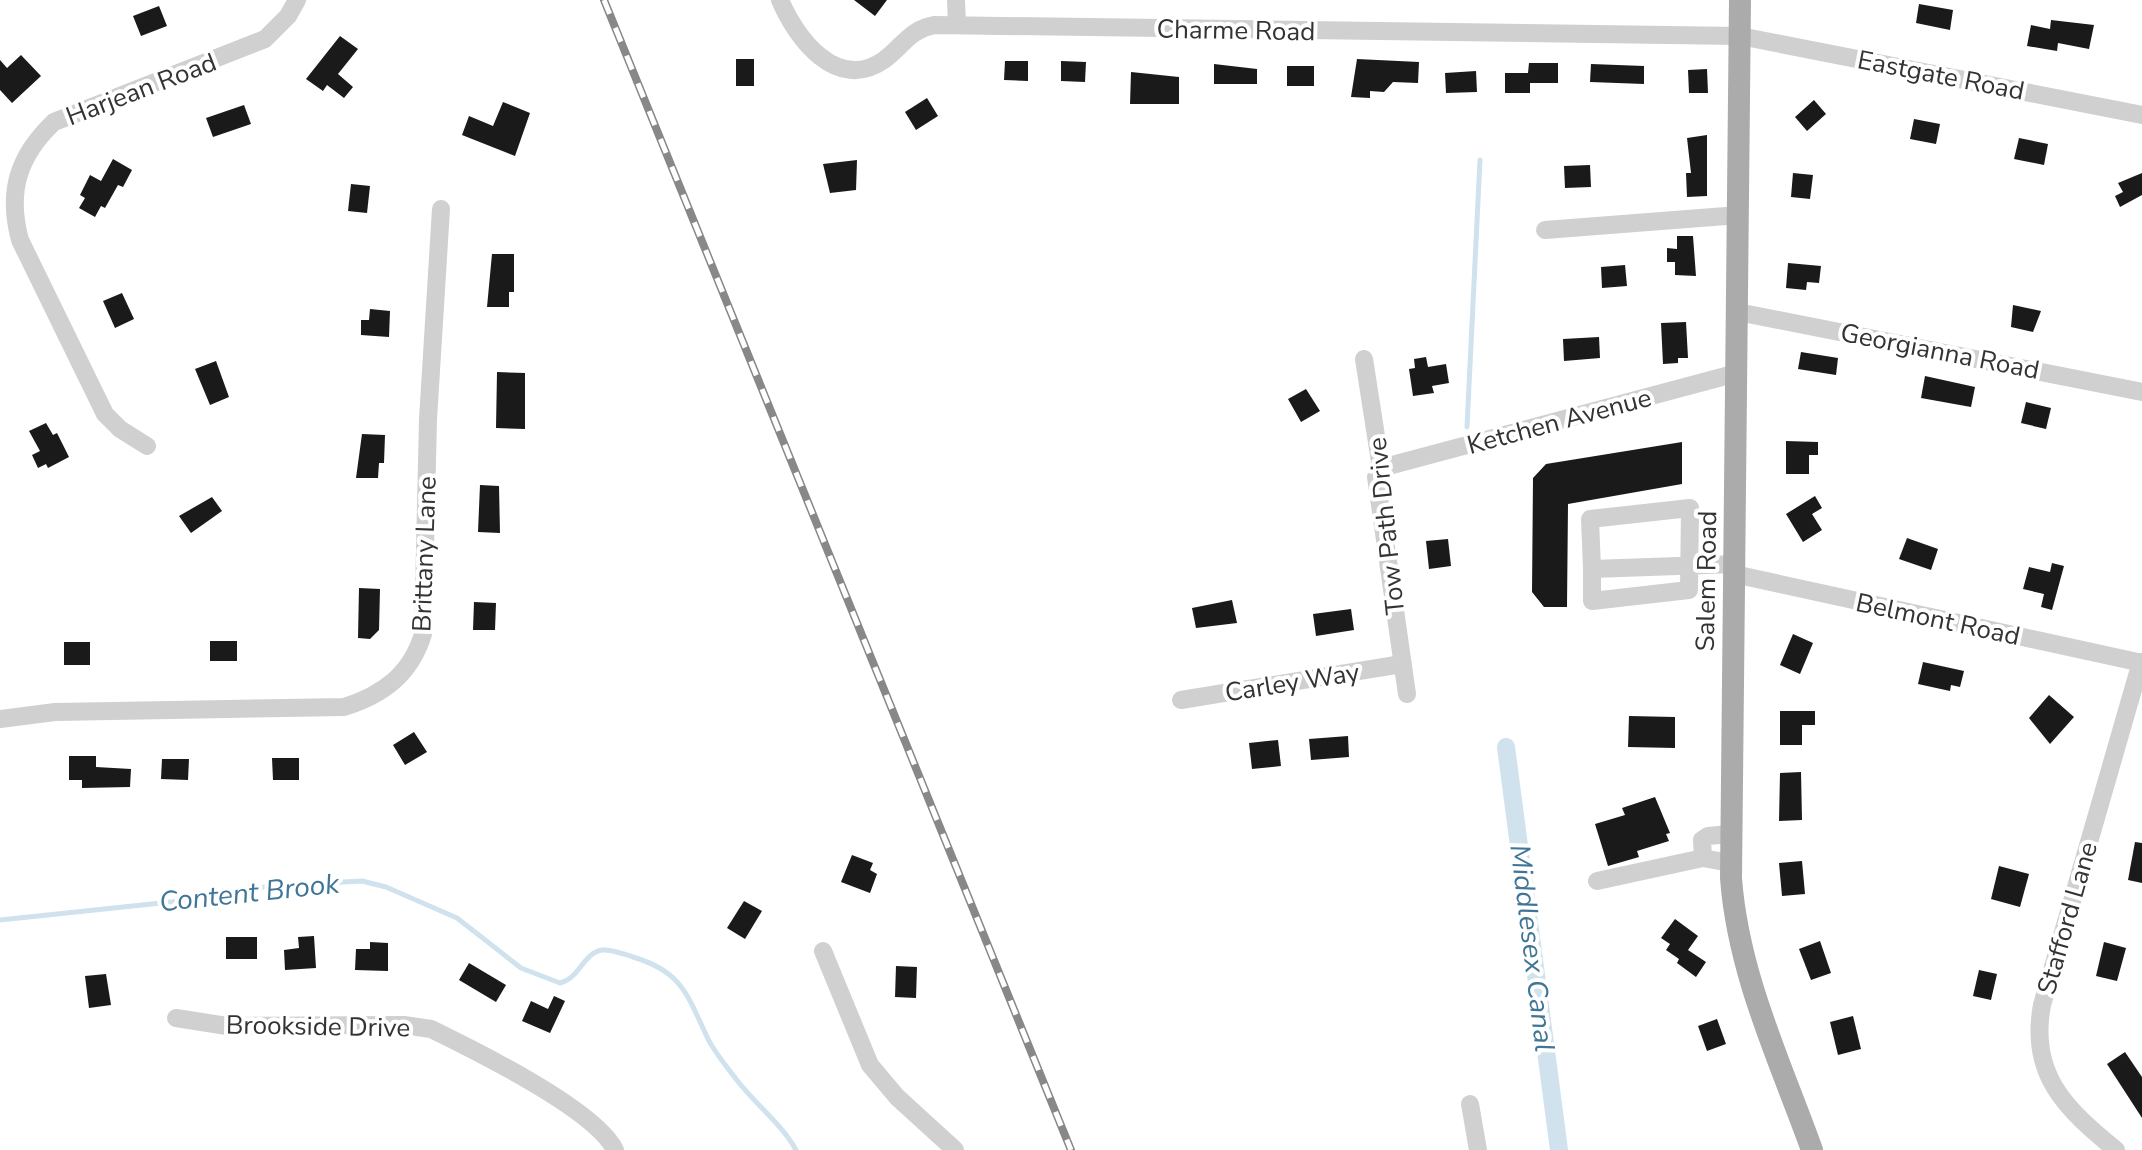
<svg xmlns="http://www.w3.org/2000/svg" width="2142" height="1150" font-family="'Nunito Sans',sans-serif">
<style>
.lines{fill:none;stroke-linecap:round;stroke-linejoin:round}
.stream{stroke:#cfe2ee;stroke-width:5}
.canal{stroke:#cfe2ee;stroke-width:18}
.building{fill:#1a1a1a}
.minor{stroke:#d0d0d0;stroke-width:18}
.major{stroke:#ababab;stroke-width:22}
.rail-casing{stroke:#888;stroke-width:8}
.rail{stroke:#fff;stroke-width:5;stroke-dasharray:15;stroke-linecap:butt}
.labels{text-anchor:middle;stroke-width:8;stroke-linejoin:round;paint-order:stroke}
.street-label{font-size:26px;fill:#333;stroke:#fff}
.water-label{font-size:28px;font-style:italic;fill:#3f7597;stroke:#fff}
</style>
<rect width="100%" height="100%" fill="#fff"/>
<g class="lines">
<g class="stream">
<path d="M1467 427 1480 160"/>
<path d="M0 920 180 901 270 886 362 881 386 887 457 918 521 968 560 983C580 978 583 953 602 950 612 949 623 954 633 957 683 972 687 995 708 1039 715 1053 727 1067 736 1079 755 1104 781 1123 796 1150"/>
</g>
<path class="canal" d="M1506 747 1559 1150"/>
</g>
<g class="building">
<path d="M854 0H887L875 16Z"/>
<path d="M1919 4 1953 10 1950 30 1916 23Z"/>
<path d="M159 6 167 26 141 36 133 16Z"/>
<path d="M2051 20 2094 25 2089 49 2058 43 2057 51 2027 46 2031 25 2050 29Z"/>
<path d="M340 36 358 49 338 74 353 87 344 98 327 85 323 91 306 79Z"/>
<path d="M21 55 41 76 12 103 0 90V60L7 68Z"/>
<rect x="736" y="59" width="18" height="27"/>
<path d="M1357 59 1419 62 1418 83 1393 82 1384 92 1370 91V98L1351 97Z"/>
<path d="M1005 61H1028V81L1004 80Z"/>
<path d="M1061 61 1086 62 1085 82 1061 81Z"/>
<path d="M1529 63H1558V83H1530V93H1505V73H1528Z"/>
<path d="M1214 64 1257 69V84H1214Z"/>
<path d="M1591 64 1644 66V84L1590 82Z"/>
<rect x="1287" y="66" width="27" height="20"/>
<path d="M1707 69 1708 93H1689L1688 70Z"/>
<path d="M1476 71 1477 92 1446 93 1445 73Z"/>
<path d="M1131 72 1179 77V104H1130Z"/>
<path d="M927 98 938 116 916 130 905 112Z"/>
<path d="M1814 100 1826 114 1807 131 1795 117Z"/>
<path d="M503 102 530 113 515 156 462 135 469 116 493 126Z"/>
<path d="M244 105 251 124 213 137 206 118Z"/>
<path d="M1914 119 1940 124 1936 144 1910 139Z"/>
<path d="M1707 135V196L1687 197 1686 173H1691L1687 138Z"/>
<path d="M2019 138 2048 144 2044 165 2014 159Z"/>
<path d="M113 159 132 170 123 187 118 185 105 208 101 206 95 217 79 208 85 198 80 195 90 175 101 181Z"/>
<path d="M857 160 856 190 830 193 823 164Z"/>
<path d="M1590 165 1591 187 1565 188 1564 166Z"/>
<path d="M1793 173 1813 175 1810 199 1791 197Z"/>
<path d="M2142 173V195L2120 207 2115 196 2123 192 2118 183Z"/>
<path d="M351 184 370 186 367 213 348 211Z"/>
<path d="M1677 236H1693L1696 276 1675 275V262H1667V248L1677 249Z"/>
<path d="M492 254H514V292H509V307H487Z"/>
<path d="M1788 263 1821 266 1819 283 1807 282 1806 290 1786 288Z"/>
<path d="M1625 265 1627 286 1602 288 1601 267Z"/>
<path d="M122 293 134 319 115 328 103 301Z"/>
<path d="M2013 305 2041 311 2033 332 2011 327Z"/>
<path d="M370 309 390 311 389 337 361 335V320H369Z"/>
<path d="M1686 322 1688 358H1678V363L1663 364 1661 323Z"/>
<path d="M1599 337 1600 358 1564 361 1563 339Z"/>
<path d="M1801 352 1838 358 1836 375 1798 369Z"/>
<path d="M1426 357 1428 367 1446 364 1449 383 1432 386 1434 393 1413 396 1409 369 1415 368 1414 359Z"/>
<path d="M216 361 229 397 210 405 195 369Z"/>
<path d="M497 372 525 373V429L496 428Z"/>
<path d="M1925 376 1975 387 1971 407 1921 398Z"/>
<path d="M1306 389 1320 411 1301 422 1288 399Z"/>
<path d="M2026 402 2051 408 2046 429 2021 423Z"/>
<path d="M46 423 53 435 57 433 69 457 48 468 46 464 38 468 32 455 40 451 29 431Z"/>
<path d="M362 434 385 435 384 463H379L378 478H356Z"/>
<path d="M1786 441 1818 442V455H1809V474H1786Z"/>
<path d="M1682 442V484L1568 504 1567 607H1544L1532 592 1533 478 1546 464Z"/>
<path d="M480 485 499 486 500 533 478 532Z"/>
<path d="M1815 496 1822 508 1812 514 1822 530 1803 542 1786 514Z"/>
<path d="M212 497 222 511 191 533 179 516Z"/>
<path d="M1907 538 1938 549 1931 570 1899 559Z"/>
<path d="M1448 539 1451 566 1429 569 1426 541Z"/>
<path d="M2052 563 2064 566 2052 610 2041 607 2044 594 2023 589 2029 567 2050 572Z"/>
<path d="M359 588 380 589 379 630 370 639 358 638Z"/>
<path d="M1232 600 1237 623 1196 628 1192 608Z"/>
<path d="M474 602 496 603 495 630H473Z"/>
<path d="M1351 609 1354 630 1316 636 1313 614Z"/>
<path d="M1793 634 1813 643 1800 674 1780 665Z"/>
<rect x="210" y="641" width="27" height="20"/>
<rect x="64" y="642" width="26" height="23"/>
<path d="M1923 662 1964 671 1960 687 1951 685 1950 691 1918 684Z"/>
<path d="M2049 695 2074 717 2050 744 2029 718Z"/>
<path d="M1780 711H1815V725H1802V745H1780Z"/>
<path d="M1629 716 1675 717V748L1628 747Z"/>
<path d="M414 732 427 752 405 765 393 745Z"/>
<path d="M1348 736 1349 757 1311 760 1309 739Z"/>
<path d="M1278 740 1281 766 1252 769 1249 743Z"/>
<path d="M69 756H96V767L131 769 130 787 82 788V780H69Z"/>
<path d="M272 758H299V780H273Z"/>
<path d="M162 759H189L188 780 161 779Z"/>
<path d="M1801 772 1802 820 1779 821 1780 773Z"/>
<path d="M1655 797 1670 833 1666 834 1669 841 1637 851 1639 857 1608 866 1595 824 1625 815 1622 808Z"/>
<path d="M2135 842 2142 843V883L2128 880Z"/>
<path d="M852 855 873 863 870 870 877 874 870 893 841 882Z"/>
<path d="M1802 861 1805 894 1782 896 1779 863Z"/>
<path d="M1999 866 2029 874 2020 907 1991 899Z"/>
<path d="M744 901 762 911 745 939 727 928Z"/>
<path d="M1675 919 1698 936 1688 950 1706 962 1696 977 1677 963 1679 959 1666 950 1670 944 1661 938Z"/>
<path d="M314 936 316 968 285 970 284 950 299 948 298 937Z"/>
<rect x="226" y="937" width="31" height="22"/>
<path d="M1820 941 1831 973 1811 980 1799 949Z"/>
<path d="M370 942 388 943V971L355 970 356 949H370Z"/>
<path d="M2104 942 2126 948 2117 981 2096 976Z"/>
<path d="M469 963 506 985 496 1002 459 980Z"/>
<path d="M896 966 917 967 916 998 895 997Z"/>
<path d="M1979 970 1997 974 1991 1000 1973 996Z"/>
<path d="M106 974 111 1005 89 1008 85 976Z"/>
<path d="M554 996 565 1001 550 1033 522 1021 531 1001 548 1009Z"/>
<path d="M1853 1016 1861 1049 1838 1055 1830 1022Z"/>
<path d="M1717 1019 1726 1044 1707 1051 1698 1026Z"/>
<path d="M2125 1052 2142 1077V1118L2107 1064Z"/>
</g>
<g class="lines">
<g class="minor">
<path d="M780 0C796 38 837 93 884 60 903 46 910 29 935 25L1740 36 2142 115"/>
<path d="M956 0 957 25"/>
<path d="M1545 230 1739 215"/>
<path d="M1738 312 2142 392"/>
<path d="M1364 359 1381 468 1376 477 1407 694"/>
<path d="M147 446 120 429 105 414 20 240C7 192 18 156 54 122L265 39 288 16 297 0"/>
<path d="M1381 468 1737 373"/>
<path d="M1592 569 1590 519 1690 508 1689 590 1592 601V569L1735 564"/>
<path d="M1734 574 2142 663"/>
<path d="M1181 700 1402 664"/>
<path d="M0 719 55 712 344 707C383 695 411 674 423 634L428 419 441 209"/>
<path d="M1730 834 1708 836 1702 840 1703 858 1730 863"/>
<path d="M1597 881 1703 858"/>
<path d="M823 951 870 1065 897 1097 955 1150"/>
<path d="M176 1018 227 1026 404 1025 431 1029C474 1050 595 1109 615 1150"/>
<path d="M1470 1104 1478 1150"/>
<path d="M2116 1150C2066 1109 2029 1075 2042 1005L2141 662"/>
</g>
<path class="major" d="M1740 0 1731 878C1738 974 1780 1061 1812 1150"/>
<g class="rail-casing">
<path id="rail" d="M604 0 1071 1150"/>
</g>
<use href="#rail" class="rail"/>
</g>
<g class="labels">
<g class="street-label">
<text transform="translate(1236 30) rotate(1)" y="9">Charme Road</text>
<text transform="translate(1941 75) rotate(11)" y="9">Eastgate Road</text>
<text transform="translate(141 89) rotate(-21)" y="9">Harjean Road</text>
<text transform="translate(1940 351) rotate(11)" y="9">Georgianna Road</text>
<text transform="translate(1559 421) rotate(-15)" y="9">Ketchen Avenue</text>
<text transform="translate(1386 526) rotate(-96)" y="9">Tow Path Drive</text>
<text transform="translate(424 554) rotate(-88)" y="9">Brittany Lane</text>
<text transform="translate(1706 581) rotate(-89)" y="9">Salem Road</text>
<text transform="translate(1938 619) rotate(12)" y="9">Belmont Road</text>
<text transform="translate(1292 682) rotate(-9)" y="9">Carley Way</text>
<text transform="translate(2067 918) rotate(-74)" y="9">Stafford Lane</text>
<text transform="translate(318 1026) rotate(1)" y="9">Brookside Drive</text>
</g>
<g class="water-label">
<text transform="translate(249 892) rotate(-6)" y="10">Content Brook</text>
<text transform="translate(1533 948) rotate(83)" y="10">Middlesex Canal</text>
</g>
</g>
</svg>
